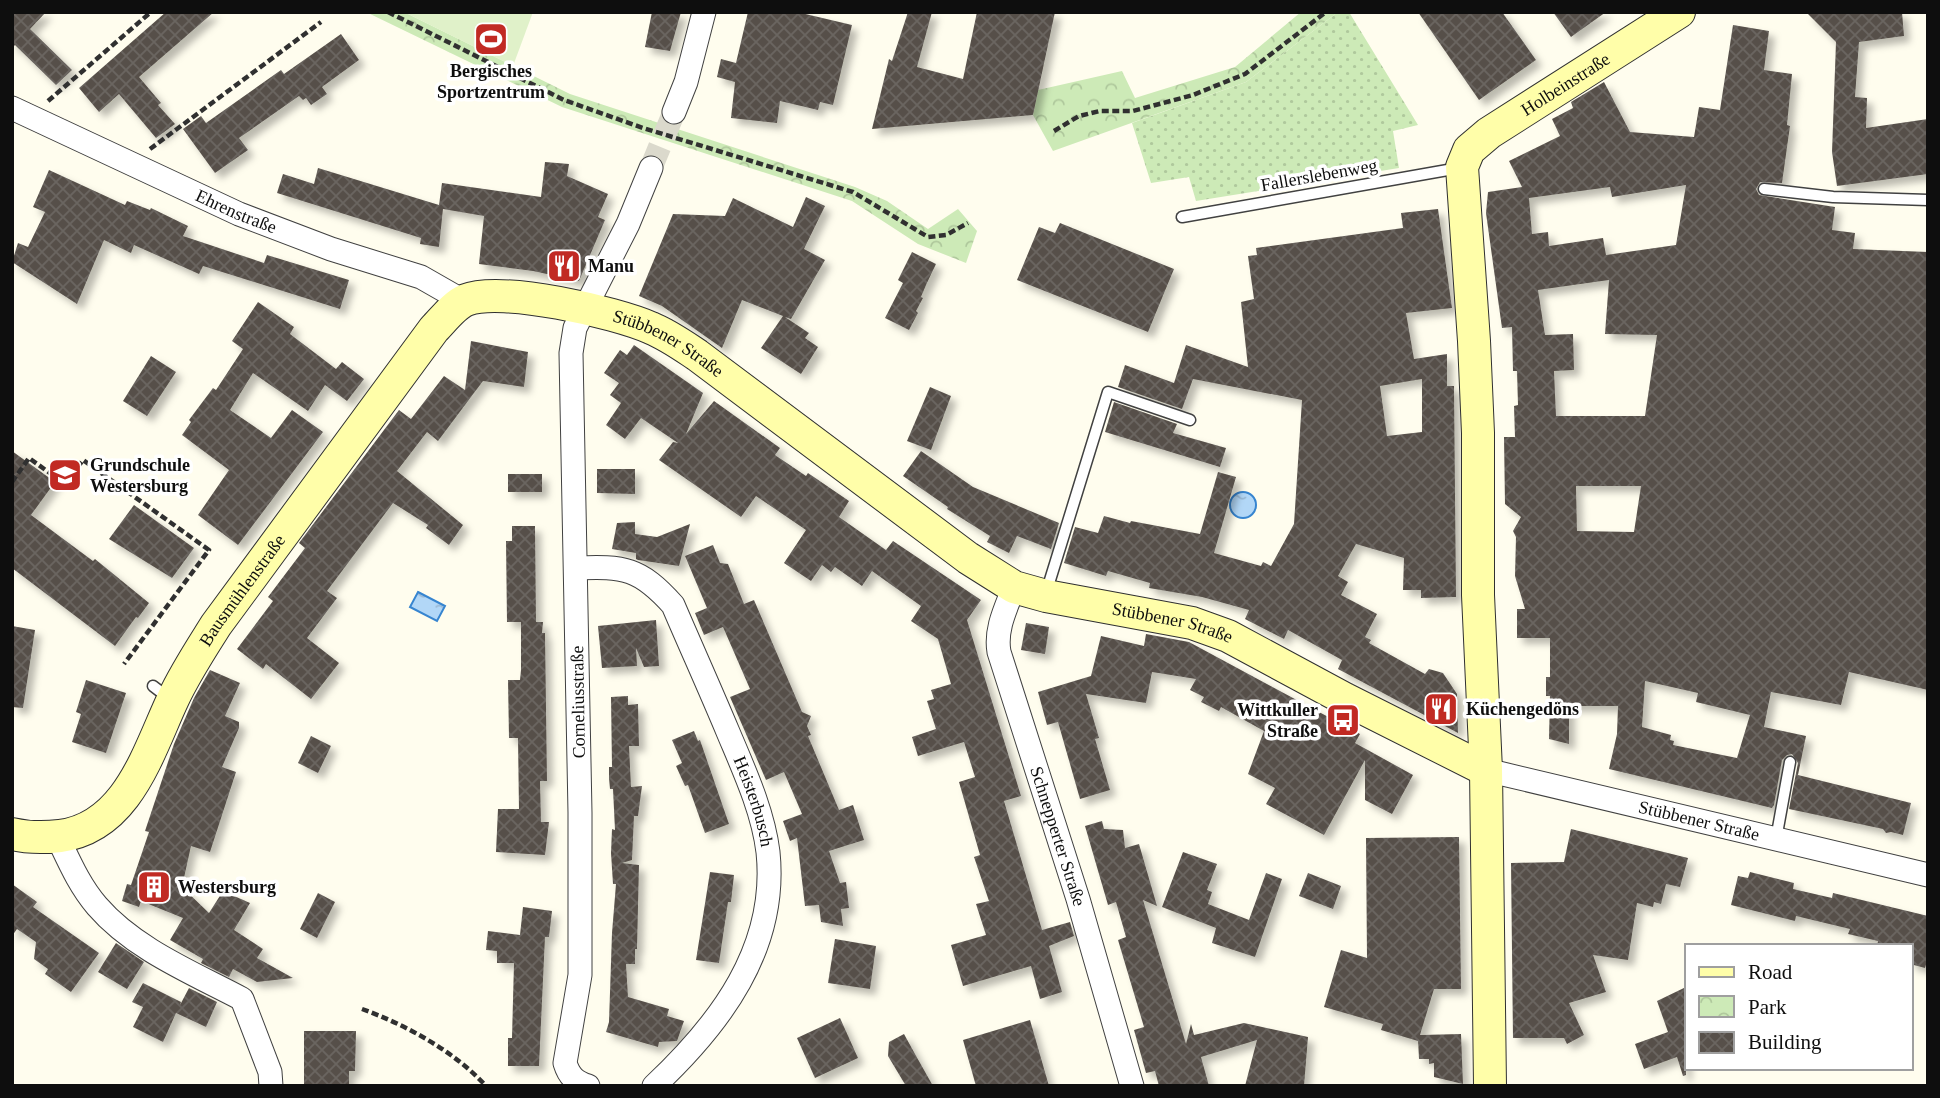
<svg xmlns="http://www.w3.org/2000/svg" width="1940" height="1098" font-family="Georgia,serif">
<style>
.grass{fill:url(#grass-dots)}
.park{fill:url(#park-crowns)}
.pitch{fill:#e0f1c9}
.water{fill:url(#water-ripples);stroke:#3785d0;stroke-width:2}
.building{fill:url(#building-cross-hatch);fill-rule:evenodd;filter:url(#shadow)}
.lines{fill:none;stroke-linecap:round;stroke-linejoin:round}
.street-tunnel{stroke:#dbd9cc;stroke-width:23;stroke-dasharray:23 11;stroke-linecap:butt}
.lane-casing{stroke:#414141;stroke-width:13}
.street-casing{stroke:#414141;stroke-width:25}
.secondary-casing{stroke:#303030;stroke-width:34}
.path{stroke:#303030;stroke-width:4.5;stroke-dasharray:7 3.5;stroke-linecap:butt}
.lane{stroke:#fff;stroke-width:10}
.street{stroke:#fff;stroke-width:23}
.secondary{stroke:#fffea9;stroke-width:32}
.labels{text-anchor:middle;stroke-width:7;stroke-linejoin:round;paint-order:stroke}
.poi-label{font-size:18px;font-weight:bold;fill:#0e0e0e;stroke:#fff;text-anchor:start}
.street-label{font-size:18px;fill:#0e0e0e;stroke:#fff}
</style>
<defs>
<pattern id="grass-dots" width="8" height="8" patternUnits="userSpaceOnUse" patternTransform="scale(1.75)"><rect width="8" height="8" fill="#cdeab7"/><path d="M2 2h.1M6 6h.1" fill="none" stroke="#afc89c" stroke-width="1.8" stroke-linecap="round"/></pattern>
<pattern id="park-crowns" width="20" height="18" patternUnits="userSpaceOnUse" patternTransform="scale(1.75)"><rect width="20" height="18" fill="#cdeab7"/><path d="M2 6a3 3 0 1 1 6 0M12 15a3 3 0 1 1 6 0" fill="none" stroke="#afc89c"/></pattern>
<pattern id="water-ripples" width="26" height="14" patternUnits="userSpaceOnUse" patternTransform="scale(1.75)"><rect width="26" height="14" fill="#b2d7f7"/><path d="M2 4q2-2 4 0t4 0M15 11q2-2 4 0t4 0" fill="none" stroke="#98b7d3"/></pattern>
<pattern id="building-cross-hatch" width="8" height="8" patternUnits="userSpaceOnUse" patternTransform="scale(1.75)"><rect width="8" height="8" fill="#57504a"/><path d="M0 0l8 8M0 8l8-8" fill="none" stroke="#6a6560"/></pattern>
<filter id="shadow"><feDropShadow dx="6" dy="6" stdDeviation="3.5" flood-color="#0004"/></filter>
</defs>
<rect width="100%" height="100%" fill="#fffdee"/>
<path class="grass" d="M1338 12H1349L1418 125 1393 131 1399 168 1196 201 1189 177 1151 183 1132 123 1246 82Z"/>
<g class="park">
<path d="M366 12H404L570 94 855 187 887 201 928 229 958 209 977 231 966 263 918 244 852 201 562 107Z"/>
<path d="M1301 12H1338L1246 82 1053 151 1033 115 1038 90 1122 71 1135 98 1235 67Z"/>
</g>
<path class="pitch" d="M404 12H533L513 66Z"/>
<g class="water">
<circle cx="1243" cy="505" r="13"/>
<path d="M418 592 445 606 437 621 410 607Z"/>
</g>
<g class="building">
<path d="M12 12H46L30 29 72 70 56 85 15 45 12 48Z"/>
<path d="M166 12H214L139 77 161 103 158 105 175 124 156 138 119 94 99 112 79 88Z"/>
<path d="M652 12H681L670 51 645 47Z"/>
<path d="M748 12H797L852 25 833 105 820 102 818 110 780 101 777 123 731 118 735 82 717 77 721 59 736 63Z"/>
<path d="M908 12H932L917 67 963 79 977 12H1055L1033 115 872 129 889 59 892 61Z"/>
<path d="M1418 12H1502L1536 60 1479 100Z"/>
<path d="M1553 12H1606L1571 37Z"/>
<path d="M1806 12H1902L1904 36 1859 42 1855 97 1867 98 1866 128 1928 119V174L1837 186 1832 152 1836 42Z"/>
<path d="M1733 25 1769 31 1764 70 1792 74 1787 125 1790 126 1782 183 1760 182 1756 189 1759 195 1835 207 1832 230 1855 233 1853 249 1928 252V690L1849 672 1841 705 1771 692 1764 727 1806 736 1798 775 1911 803 1903 835 1891 832 1886 833 1883 829 1789 809 1798 763 1792 754 1787 755 1782 760 1774 805 1772 808 1609 769 1617 734 1618 706H1569V744L1549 739 1550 696H1546V677H1550V638H1517V609H1525L1515 576 1516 537 1513 531 1521 517 1505 504 1504 437H1515L1514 406 1518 405 1517 371H1513L1512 327 1502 328 1486 213 1488 192 1522 187 1509 161 1560 136 1552 119 1573 108 1571 102 1604 82 1630 132 1694 137 1699 107 1720 110ZM1686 185 1676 245 1606 255 1603 238 1549 246 1548 232 1532 234 1529 198 1610 187 1612 197ZM1609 280 1605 334 1657 335 1645 416H1556L1554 371 1574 370 1573 334 1545 335 1538 290ZM1576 486H1641L1634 532 1577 531ZM1645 681 1698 693 1696 702 1750 715 1737 758 1673 745 1674 741 1670 740 1671 735 1642 727Z"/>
<path d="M341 34 359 60 322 87 327 94 311 105 306 98 303 100 299 96 239 138 248 150 215 173 183 129 201 116 206 123 281 70 284 74Z"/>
<path d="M545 162 569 164 567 176 608 194 598 217 605 220 579 281 533 271 479 264 484 216 443 209 439 247 420 244 421 238 277 193 283 174 314 184 318 168 439 205 442 183 541 197Z"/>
<path d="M49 170 125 205 127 201 150 210 151 208 188 226 183 236 264 263 267 255 349 280 340 309 203 266 199 274 134 245 131 253 104 240 77 304 12 262 18 243 28 247 45 212 33 207Z"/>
<path d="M806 197 825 206 804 249 825 260 791 319 785 317 809 333 805 338 818 347 801 374 761 348 783 316 742 300 722 348 662 306 639 296 673 214 725 216 733 198 793 227Z"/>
<path d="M1438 209 1452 308 1406 313 1414 359 1447 354V386H1454L1456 597 1421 598V590H1403L1404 558 1356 544 1338 576 1348 582 1341 595 1377 614 1365 637 1371 640 1369 643 1425 674 1429 669 1443 673 1457 694 1458 733 1338 669 1342 660 1288 630 1284 639 1245 619 1249 610 1202 597 1149 588 1150 583 1108 571 1106 576 1064 563 1075 527 1098 533 1104 516 1130 523 1131 521 1200 534 1218 472 1236 477 1214 553 1261 566 1263 562 1271 566 1294 524 1302 400 1193 379 1182 409 1118 387 1125 365 1174 383 1186 345 1248 367 1241 302 1254 299 1248 256 1257 255 1256 248 1403 228 1401 213ZM1422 379V432L1387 436 1380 386Z"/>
<path d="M1060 223 1174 269 1148 332 1017 280 1039 227 1055 233Z"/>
<path d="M912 252 936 264 926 285 921 297 923 298 916 311 918 313 909 330 885 318 903 283 898 280Z"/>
<path d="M258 302 294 327 290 334 336 369 342 362 364 379 347 401 325 385 308 411 253 373 230 410 271 438 292 410 323 432 238 545 198 515 229 470 182 435 191 422 189 420 213 388 216 390 243 349 232 341Z"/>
<path d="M471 341 528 352 524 387 483 381 438 441 427 432 397 471 463 525 449 545 426 528 428 525 393 503 327 591 337 598 307 638 339 663 311 699 266 664 263 669 237 649 273 601 268 597 305 548 299 543 399 410 411 419 444 376 465 390Z"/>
<path d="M634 345 703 393 686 434 714 401 780 448 775 455 806 476 808 473 849 501 839 517 886 550 893 541 981 600 967 620 1021 796 1004 801 1042 930 1070 922 1074 936 1049 946 1062 992 1040 999 1031 966 963 986 951 945 986 935 976 904 989 901 974 857 980 855 959 782 975 777 964 742 918 756 912 737 936 729 927 701 934 699 931 690 951 684 938 639 911 621 921 606 872 571 862 586 835 567 831 572 822 565 811 581 784 563 806 530 756 496 741 517 659 460 673 442 678 443 641 418 625 439 606 425 621 403 610 395 619 383 604 373 620 350 627 355Z"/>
<path d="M151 356 176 372 147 416 123 401Z"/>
<path d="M930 387 951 396 931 450 907 441Z"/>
<path d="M1114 402 1177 424 1173 433 1226 448 1220 467 1105 432Z"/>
<path d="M12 451 55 482 31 515 93 561 95 559 149 603 138 618 136 617 115 646 12 568Z"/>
<path d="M921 451 973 487 1059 523 1051 549 1017 536 1009 553 987 542 990 536 947 509 948 507 903 476Z"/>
<path d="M597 469H635V494L597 493Z"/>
<rect x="508" y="474" width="34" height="18"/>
<path d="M134 505 194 548 172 578 109 539Z"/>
<path d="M635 522V534L657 537 690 524 679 566 638 560 636 559V553L612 549 617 523Z"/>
<path d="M512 526H535L536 622H543L542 633H545L547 781H540L541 822H549L545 855 496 852 498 809H519L518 738H509L508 680H520L521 670V622H507L506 541H512Z"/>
<path d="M713 545 720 563 728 564 744 604 754 600 802 712 811 716 807 726 811 735 808 736 839 810 853 805 864 840 829 851 840 883 846 882 849 908 841 909 843 926 821 922 819 905 805 906 797 838 790 841 783 821 802 814 784 772 766 780 730 697 750 689 723 627 704 635 695 613 707 608 685 556Z"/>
<path d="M656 620 659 666 644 667 636 648 637 666 602 668 598 626Z"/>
<path d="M1026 623 1049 627 1045 654 1021 650Z"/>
<path d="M12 626 35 630 23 708 12 707Z"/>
<path d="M1146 634 1189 642 1360 734 1355 743 1413 775 1392 814 1365 800V760L1324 835 1266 804 1275 788 1248 774 1264 731 1221 707 1219 711 1201 702 1204 697 1190 690 1196 679 1152 672 1146 703 1086 694 1099 738 1095 739 1110 790 1080 799 1058 722 1047 725 1038 692 1091 676 1101 636 1144 646Z"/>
<path d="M210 670 240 683 225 716 239 722V728L222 767 236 772 210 852 191 846 182 887 209 913 223 891 250 903 234 930 263 949 257 958 293 978 257 982 233 969 229 977 201 963 203 959 170 940 183 918 141 901 139 907 122 901 127 884 131 885 149 832 145 831 174 744 194 698Z"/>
<path d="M86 680 126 693 106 753 72 742 81 714 76 712Z"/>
<path d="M628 696V705L638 704 639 746H629L631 787 642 786 638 816H634L632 860 622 863 639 865 637 949H635V964H626L628 997 669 1009 667 1016 684 1021 677 1041 659 1042 658 1047 606 1032 609 1022 612 933 616 884H613L611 853 612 829 615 830 613 789H610L609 778V767H612L611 697Z"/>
<path d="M694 731 698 741 700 740 729 824 705 833 688 785 685 786 676 766 682 763 672 740Z"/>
<path d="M311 736 331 746 318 773 298 763Z"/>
<path d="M1102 821 1104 829 1123 830 1125 848 1139 844 1157 906 1143 900 1186 1044 1191 1024 1194 1035 1244 1023 1308 1037 1304 1086H1245L1257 1040 1201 1057 1209 1086H1159L1155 1071 1146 1073 1134 1030 1144 1027 1118 940 1126 937 1116 902 1108 905 1085 826Z"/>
<path d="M1571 829 1688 858 1680 887 1666 884 1661 904 1654 902 1653 907 1637 903 1628 960 1593 955 1606 992 1569 1003 1584 1035 1567 1044 1564 1038H1513L1511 863 1564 862Z"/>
<path d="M1459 837 1461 989H1434L1420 1035 1461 1034 1463 1084 1434 1077V1063L1429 1064V1059H1419L1418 1039V1041L1381 1030 1383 1024 1324 1007 1341 950 1367 958 1366 838Z"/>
<path d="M1183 852 1217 864 1207 890 1212 892 1208 904 1249 920 1266 873 1282 879 1255 957 1212 943 1216 928 1162 907Z"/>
<path d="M710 872 734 875 731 902H728L719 963 696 960Z"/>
<path d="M1750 872 1794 883 1793 889 1832 898 1833 893 1928 916V958L1925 968 1910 964V946H1877L1878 941 1848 934 1850 929 1796 916 1795 921 1731 905 1738 876 1748 878Z"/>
<path d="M1308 873 1341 886 1333 909 1299 896Z"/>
<path d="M12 884 37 902 33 907 99 953 71 992 45 974 48 969 34 959 36 942 17 929 12 936Z"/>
<path d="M318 893 335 902 317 938 300 929Z"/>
<path d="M523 907 552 911 549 937H545L539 1066H508V1038H512L514 963H497V951L486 950 488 931 520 935Z"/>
<path d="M835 939 876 946 870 989 828 983Z"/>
<path d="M116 943 144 962 127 989 98 972Z"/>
<path d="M143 983 181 1002 180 1005 189 988 217 1002 206 1027 176 1013 163 1042 133 1027 143 1007 132 1002Z"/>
<path d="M1686 987V1075L1683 1076 1677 1057 1644 1069 1635 1044 1668 1032 1657 1001Z"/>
<path d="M840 1018 858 1058 815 1078 797 1038Z"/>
<path d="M1030 1020 1049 1086H976L963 1040Z"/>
<path d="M304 1031H356L355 1071H349V1086H304Z"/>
<path d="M904 1034 915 1054 933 1086H906L888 1056 889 1042Z"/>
</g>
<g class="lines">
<path class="street-tunnel" d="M651 168 674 112"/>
<g class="lane-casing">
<g id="lane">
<path d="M1764 189 1833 197 1928 200"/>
<path d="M1182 217 1459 168"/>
<path d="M1046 593 1108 392 1190 420"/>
<path d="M153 686 170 699"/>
<path d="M1776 839 1790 762"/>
</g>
</g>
<g class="street-casing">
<g id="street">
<path id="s1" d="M12 108 239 214 331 249 421 277 463 301"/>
<path d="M674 112 686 82 704 12"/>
<path id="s2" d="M576 568C624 566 640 568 673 605 691 647 710 689 728 732 744 770 763 811 768 852 778 948 720 1024 654 1086"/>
<path id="s3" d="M1014 587C1006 608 995 629 999 652L1078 899 1132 1086"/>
<path id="s4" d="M1486 770 1928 875"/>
<path d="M57 836C69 861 79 885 97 906 134 949 193 973 242 999L270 1072 271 1086"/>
<path d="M588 1086C575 1082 569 1076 565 1063L580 975V813L571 353 575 328 628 224 651 168"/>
</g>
</g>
<g class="secondary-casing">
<g id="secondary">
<path id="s5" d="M12 834C29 838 42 838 60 836 128 827 148 752 173 699 185 673 201 649 216 625L434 329C443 320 454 305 466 300 501 286 615 312 651 328 668 335 682 345 697 355L968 558 1014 587 1046 596 1192 623 1228 636 1345 699 1486 770"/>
<path id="s6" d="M1490 1086 1486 770 1478 595V433L1474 341 1462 167 1469 150 1489 133 1679 12"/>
</g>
</g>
<g class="path">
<path d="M388 12 564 100 643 128 853 192 928 237 946 235 968 223"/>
<path d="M48 101 151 12"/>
<path d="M1054 131 1079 116 1100 111H1133L1193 95 1245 74 1326 12"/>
<path d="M150 149 321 22"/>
<path d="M12 482 29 458 65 484 83 460 209 550 124 664"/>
<path d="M362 1009C406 1025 454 1051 486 1086"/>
</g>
<use href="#lane" class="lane"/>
<use href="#street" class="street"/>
<use href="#secondary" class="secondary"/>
</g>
<defs>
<g id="stadium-square" transform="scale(1.75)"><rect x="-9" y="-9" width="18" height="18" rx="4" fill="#c12a23" stroke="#fff"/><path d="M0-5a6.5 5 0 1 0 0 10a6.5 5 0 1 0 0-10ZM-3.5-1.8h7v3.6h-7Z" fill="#fff"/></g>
<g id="restaurant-square" transform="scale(1.75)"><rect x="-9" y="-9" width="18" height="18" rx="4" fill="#c12a23" stroke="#fff"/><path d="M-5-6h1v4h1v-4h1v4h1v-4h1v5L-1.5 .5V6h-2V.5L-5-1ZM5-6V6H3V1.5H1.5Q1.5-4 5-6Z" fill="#fff"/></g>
<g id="school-square" transform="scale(1.75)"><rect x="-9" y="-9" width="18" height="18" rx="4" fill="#c12a23" stroke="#fff"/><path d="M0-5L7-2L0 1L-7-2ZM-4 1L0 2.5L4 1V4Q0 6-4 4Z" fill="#fff"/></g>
<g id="bus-square" transform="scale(1.75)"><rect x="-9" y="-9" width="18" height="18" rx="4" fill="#c12a23" stroke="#fff"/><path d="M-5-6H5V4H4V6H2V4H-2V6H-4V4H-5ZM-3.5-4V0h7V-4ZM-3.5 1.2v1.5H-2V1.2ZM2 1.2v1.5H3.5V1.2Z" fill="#fff"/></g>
<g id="building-square" transform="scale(1.75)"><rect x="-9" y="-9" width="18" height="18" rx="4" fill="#c12a23" stroke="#fff"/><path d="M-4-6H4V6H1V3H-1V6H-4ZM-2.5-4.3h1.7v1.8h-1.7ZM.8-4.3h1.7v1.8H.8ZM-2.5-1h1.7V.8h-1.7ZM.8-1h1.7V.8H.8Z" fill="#fff"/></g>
</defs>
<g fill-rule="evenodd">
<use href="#stadium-square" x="491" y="39"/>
<use href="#restaurant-square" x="564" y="266"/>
<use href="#school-square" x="65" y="475"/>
<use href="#restaurant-square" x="1441" y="709"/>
<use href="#bus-square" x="1343" y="720"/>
<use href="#building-square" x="154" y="887"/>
</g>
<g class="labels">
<g class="poi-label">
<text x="491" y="77" text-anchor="middle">Bergisches<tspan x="491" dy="21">Sportzentrum</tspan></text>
<text x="588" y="272">Manu</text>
<text x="90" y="471">Grundschule<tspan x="90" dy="21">Westersburg</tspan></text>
<text x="1466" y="715">Küchengedöns</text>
<text x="1318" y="716" text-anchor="end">Wittkuller<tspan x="1318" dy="21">Straße</tspan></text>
<text x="178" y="893">Westersburg</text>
</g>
<g class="street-label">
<text dy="6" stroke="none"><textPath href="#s6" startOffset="1055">Holbeinstraße</textPath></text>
<text transform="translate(1319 175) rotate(-10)" y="6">Fallerslebenweg</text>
<text dy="6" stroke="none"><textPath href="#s1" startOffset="247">Ehrenstraße</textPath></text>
<text dy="6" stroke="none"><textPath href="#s5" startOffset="943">Stübbener Straße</textPath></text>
<text dy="6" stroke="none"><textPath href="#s5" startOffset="364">Bausmühlenstraße</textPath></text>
<text dy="6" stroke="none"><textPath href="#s5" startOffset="1530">Stübbener Straße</textPath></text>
<text transform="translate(578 702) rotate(-91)" y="6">Corneliusstraße</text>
<text dy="6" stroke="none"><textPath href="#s2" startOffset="322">Heisterbusch</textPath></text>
<text dy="6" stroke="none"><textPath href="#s4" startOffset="219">Stübbener Straße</textPath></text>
<text dy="6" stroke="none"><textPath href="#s3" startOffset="261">Schnepperter Straße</textPath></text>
</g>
</g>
<rect width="1940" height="1098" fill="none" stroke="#0e0e0e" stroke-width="28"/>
<rect x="1685" y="944" width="228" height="126" fill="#ffffff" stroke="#9f9f9f" stroke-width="2"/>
<rect x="1699" y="967" width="35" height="10" fill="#fffea9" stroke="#9f9f9f" stroke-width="2"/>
<text x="1748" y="979" font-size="21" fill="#0e0e0e">Road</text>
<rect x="1699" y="996" width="35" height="21" fill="url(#park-crowns)" stroke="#9f9f9f" stroke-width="2"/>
<text x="1748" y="1014" font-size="21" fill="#0e0e0e">Park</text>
<rect x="1699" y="1032" width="35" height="21" fill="url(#building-cross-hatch)" stroke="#9f9f9f" stroke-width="2"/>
<text x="1748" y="1049" font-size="21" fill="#0e0e0e">Building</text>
</svg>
